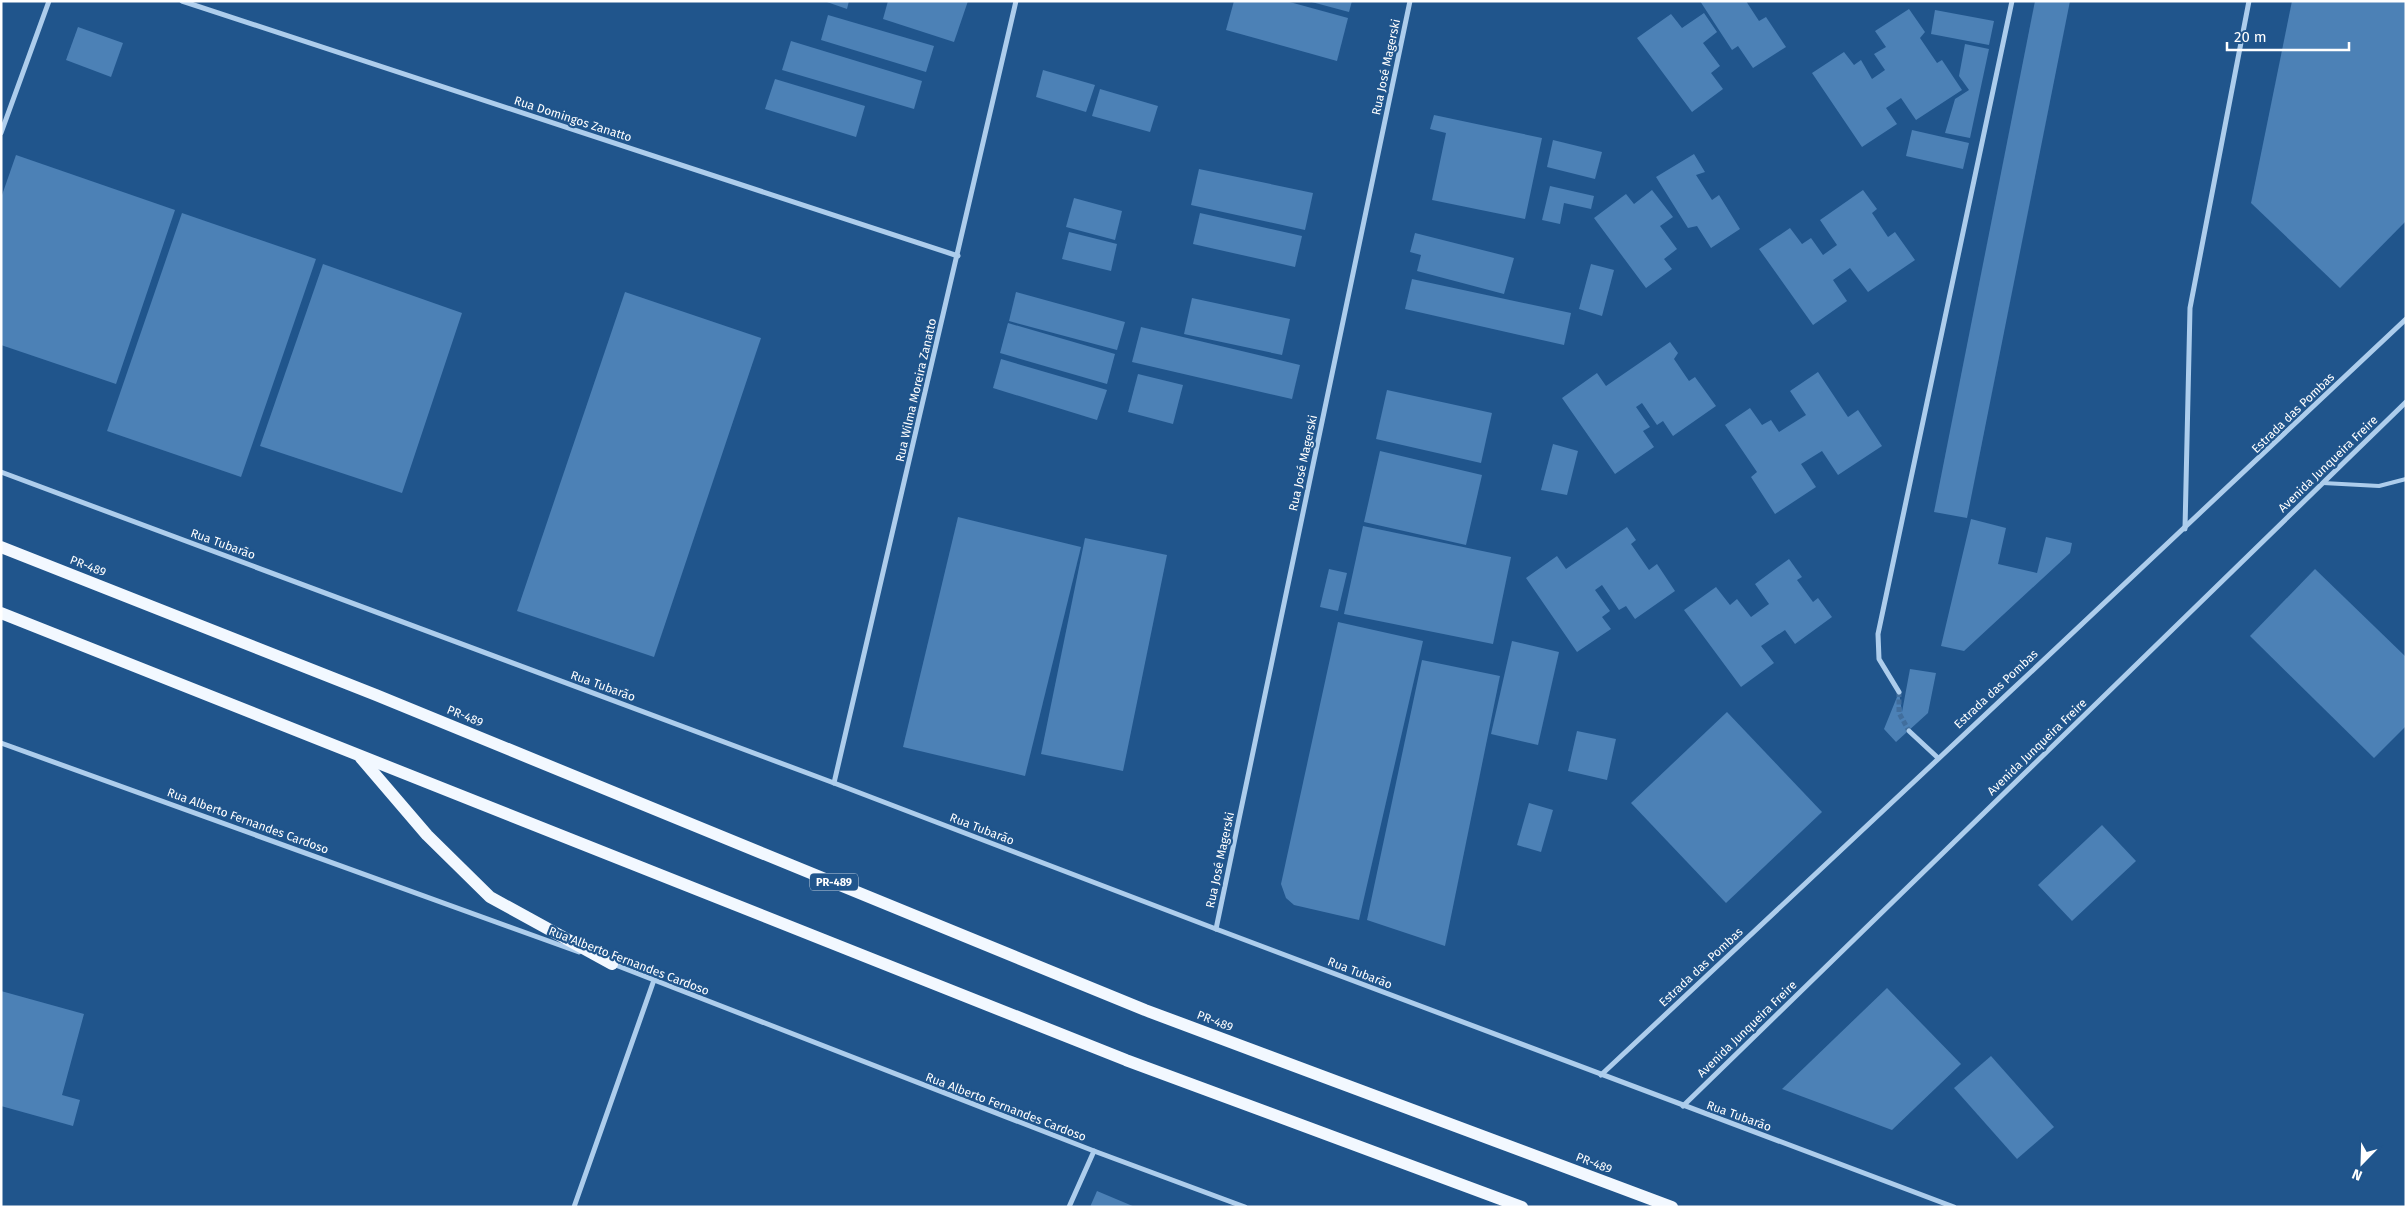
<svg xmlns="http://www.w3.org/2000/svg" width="2407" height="1208" font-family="'Fira Sans',sans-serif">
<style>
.building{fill:#4c81b6}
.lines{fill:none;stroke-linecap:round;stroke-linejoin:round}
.street-tunnel{stroke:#416e9d;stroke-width:5;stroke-dasharray:5 2.5;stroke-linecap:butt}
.lane{stroke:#adcdec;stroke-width:4}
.street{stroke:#adcdec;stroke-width:5}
.primary{stroke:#f2f8ff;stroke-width:12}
.labels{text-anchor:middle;stroke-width:4.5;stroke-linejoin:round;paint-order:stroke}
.shield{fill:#20558c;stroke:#bcccdc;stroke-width:1}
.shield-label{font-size:11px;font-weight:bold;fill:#fff}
.street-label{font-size:12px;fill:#fff;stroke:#20558c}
</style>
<rect width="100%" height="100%" fill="#20558c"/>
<g class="building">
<path d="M824 1H849L847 9Z"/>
<path d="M888 1H968L954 42 883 19Z"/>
<path d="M1234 1H1286L1348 18 1337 61 1226 30Z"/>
<path d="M1308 1H1352L1349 12Z"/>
<path d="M1700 1H1746L1759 21 1766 17 1786 47 1753 68 1738 46 1732 50Z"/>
<path d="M2035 1H2070L1967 518 1934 512Z"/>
<path d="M2292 1H2406V221L2340 288 2251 203Z"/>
<path d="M1909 9 1925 32 1920 38 1937 63 1942 60 1962 90 1916 120 1901 98 1886 108 1897 124 1862 147 1812 73 1844 52 1854 65 1861 60 1872 79 1885 70 1874 54 1886 47 1875 31Z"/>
<path d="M1935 10 1994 21 1989 45 1931 34Z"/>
<path d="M1704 13 1717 32 1703 43 1720 66 1711 73 1723 89 1692 112 1637 38 1671 14 1682 28Z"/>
<path d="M828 15 934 46 926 72 821 40Z"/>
<path d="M78 27 123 43 111 77 66 60Z"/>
<path d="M791 41 922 81 914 109 782 70Z"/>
<path d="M1965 44 1989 49 1970 138 1945 133 1955 99 1969 90 1959 76Z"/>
<path d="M1043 70 1095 85 1086 112 1036 97Z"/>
<path d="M775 79 865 106 856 137 765 109Z"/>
<path d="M1100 89 1158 106 1150 132 1092 116Z"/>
<path d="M1434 115 1542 138 1525 219 1432 200 1446 133 1430 129Z"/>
<path d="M1912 130 1969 143 1963 169 1906 156Z"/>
<path d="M1553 140 1602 152 1595 179 1547 167Z"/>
<path d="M1694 154 1705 172 1696 175 1712 200 1719 195 1740 229 1711 248 1697 226 1688 228 1656 177Z"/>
<path d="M16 155 175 210 116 384 1 345V198Z"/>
<path d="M1199 169 1313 193 1305 230 1191 205Z"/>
<path d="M1550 186 1594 196 1591 209 1564 203 1560 224 1542 220Z"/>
<path d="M1652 190 1673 217 1660 226 1677 249 1664 259 1672 269 1646 288 1594 218 1626 194 1634 204Z"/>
<path d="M1863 190 1877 209 1872 213 1888 237 1895 232 1915 260 1868 292 1850 268 1833 280 1847 301 1813 325 1759 249 1790 228 1802 244 1811 238 1823 255 1837 245 1820 220Z"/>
<path d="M1074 198 1122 211 1115 240 1066 227Z"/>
<path d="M182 213 316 259 241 477 107 431Z"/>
<path d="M1200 213 1302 236 1295 267 1193 244Z"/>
<path d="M1069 232 1117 244 1111 271 1062 259Z"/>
<path d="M1415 233 1514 258 1504 294 1417 271 1421 255 1410 252Z"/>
<path d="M323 264 462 313 402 493 260 446Z"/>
<path d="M1591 264 1614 270 1602 316 1579 309Z"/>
<path d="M1412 279 1571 313 1564 345 1405 309Z"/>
<path d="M625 292 761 338 654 657 517 611Z"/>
<path d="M1016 292 1125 322 1117 350 1009 321Z"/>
<path d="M1192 298 1290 319 1282 355 1184 334Z"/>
<path d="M1008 323 1115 354 1107 384 1000 353Z"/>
<path d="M1141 327 1300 365 1292 399 1132 362Z"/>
<path d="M1670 342 1678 353 1674 359 1689 381 1695 377 1716 406 1673 436 1663 421 1657 425 1642 403 1636 407 1650 427 1643 431 1654 447 1615 474 1562 398 1597 373 1606 386Z"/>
<path d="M1001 359 1107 390 1097 420 993 388Z"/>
<path d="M1818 372 1848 417 1858 410 1882 446 1838 475 1822 451 1801 464 1816 487 1775 514 1751 477 1757 472 1725 425 1750 408 1762 425 1771 420 1779 432 1806 415 1790 391Z"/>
<path d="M1138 374 1183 385 1173 424 1128 412Z"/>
<path d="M1387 390 1492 413 1481 463 1376 439Z"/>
<path d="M1553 444 1578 451 1567 495 1541 490Z"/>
<path d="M1380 451 1482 475 1466 545 1364 522Z"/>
<path d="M958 517 1081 547 1025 776 903 747Z"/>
<path d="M1971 519 2006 528 1998 564 2037 573 2046 537 2072 543 2070 553 1964 651 1941 646Z"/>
<path d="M1363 526 1511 557 1493 644 1344 614Z"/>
<path d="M1627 527 1636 540 1631 544 1649 570 1657 564 1675 591 1635 619 1626 606 1619 610 1602 585 1595 590 1610 611 1602 617 1611 629 1577 652 1526 578 1557 556 1566 569Z"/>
<path d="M1085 538 1167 555 1123 771 1041 754Z"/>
<path d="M1789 559 1802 577 1797 580 1813 602 1818 598 1832 617 1795 644 1785 630 1761 646 1774 663 1741 687 1684 610 1716 587 1730 605 1737 599 1751 617 1769 604 1755 584Z"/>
<path d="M1329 569 1347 573 1338 611 1320 607Z"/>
<path d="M2315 569 2406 657V726L2374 758 2250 636Z"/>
<path d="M1338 622 1423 641 1359 920 1294 905 1286 898 1281 884Z"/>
<path d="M1512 641 1559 652 1538 745 1491 734Z"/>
<path d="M1422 660 1500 676 1445 946 1367 920Z"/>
<path d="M1910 669 1936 673 1928 713 1896 742 1884 729 1899 692 1902 712Z"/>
<path d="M1727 712 1822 812 1726 903 1631 803Z"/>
<path d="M1577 731 1616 739 1607 780 1568 771Z"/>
<path d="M1529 803 1553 810 1541 852 1517 845Z"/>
<path d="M2102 825 2136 861 2072 921 2038 885Z"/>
<path d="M1887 988 1961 1064 1892 1130 1782 1089Z"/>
<path d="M1 991 84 1014 62 1095 80 1100 73 1126 1 1106Z"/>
<path d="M1991 1056 2054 1127 2017 1159 1954 1088Z"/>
<path d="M1097 1191 1135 1207H1090Z"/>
</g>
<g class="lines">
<path class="street-tunnel" d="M1899 692V713L1909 731"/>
<path class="lane" d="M2323 483 2379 486 2406 479"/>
<g class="street">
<path d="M182 1 958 256"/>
<path d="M1 133 49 1"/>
<path d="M1 472 834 783 1216 929 1954 1207"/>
<path d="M2185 529 2190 308 2249 1"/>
<path d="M1899 692 1879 659 1878 634 2012 1"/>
<path d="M1909 731 1937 757"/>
<path d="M1 743 579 952"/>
<path d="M834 783 1016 1"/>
<path d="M1216 929 1410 1"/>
<path d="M613 964 1094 1151 1245 1207"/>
<path d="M1601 1075C1869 822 2139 573 2406 319"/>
<path d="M1683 1106 2406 402"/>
<path d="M574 1207 654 980"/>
<path d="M1069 1207 1094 1151"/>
</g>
<g class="primary">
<path d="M1 547 376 695 1145 1010 1672 1207"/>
<path d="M1 613 1126 1060 1522 1207"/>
<path d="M361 758 427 835 490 897 612 964"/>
</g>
</g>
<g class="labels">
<rect class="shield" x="810" y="873.5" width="48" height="17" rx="4"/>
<g class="shield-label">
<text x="834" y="886">PR-489</text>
</g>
<g class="street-label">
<text transform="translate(1386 67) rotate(-78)" y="4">Rua José Magerski</text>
<text transform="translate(573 119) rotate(18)" y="4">Rua Domingos Zanatto</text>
<text transform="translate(916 390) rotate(-77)" y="4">Rua Wilma Moreira Zanatto</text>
<text transform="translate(2293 413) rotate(-44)" y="4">Estrada das Pombas</text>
<text transform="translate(1303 463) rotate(-78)" y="4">Rua José Magerski</text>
<text transform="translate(2328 464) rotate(-44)" y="4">Avenida Junqueira Freire</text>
<text transform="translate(223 544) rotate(20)" y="4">Rua Tubarão</text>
<text transform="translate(88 566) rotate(21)" y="4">PR-489</text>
<text transform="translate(603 686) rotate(20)" y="4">Rua Tubarão</text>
<text transform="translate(1996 689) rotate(-43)" y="4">Estrada das Pombas</text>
<text transform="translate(465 716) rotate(22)" y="4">PR-489</text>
<text transform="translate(2037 747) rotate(-44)" y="4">Avenida Junqueira Freire</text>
<text transform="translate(248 821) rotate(20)" y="4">Rua Alberto Fernandes Cardoso</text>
<text transform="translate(982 829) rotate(21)" y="4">Rua Tubarão</text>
<text transform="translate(1220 860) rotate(-78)" y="4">Rua José Magerski</text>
<text transform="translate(629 961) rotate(21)" y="4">Rua Alberto Fernandes Cardoso</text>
<text transform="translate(1701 967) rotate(-43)" y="4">Estrada das Pombas</text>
<text transform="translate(1360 973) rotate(21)" y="4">Rua Tubarão</text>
<text transform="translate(1215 1021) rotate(21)" y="4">PR-489</text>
<text transform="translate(1747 1029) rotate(-44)" y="4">Avenida Junqueira Freire</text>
<text transform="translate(1006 1107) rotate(21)" y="4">Rua Alberto Fernandes Cardoso</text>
<text transform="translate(1739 1116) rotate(20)" y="4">Rua Tubarão</text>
<text transform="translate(1594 1163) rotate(21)" y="4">PR-489</text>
</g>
</g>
<rect width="2407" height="1208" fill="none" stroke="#ffffff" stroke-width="5"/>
<g transform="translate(2362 1163) rotate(203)" stroke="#20558c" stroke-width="4" paint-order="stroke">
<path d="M0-4L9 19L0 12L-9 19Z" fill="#ffffff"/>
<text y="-8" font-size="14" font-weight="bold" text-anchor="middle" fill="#ffffff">N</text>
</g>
<path d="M2227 42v8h122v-8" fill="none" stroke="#ffffff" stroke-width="2.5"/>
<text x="2234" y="42" font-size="15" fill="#ffffff" stroke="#20558c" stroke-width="4" paint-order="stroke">20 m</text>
</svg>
